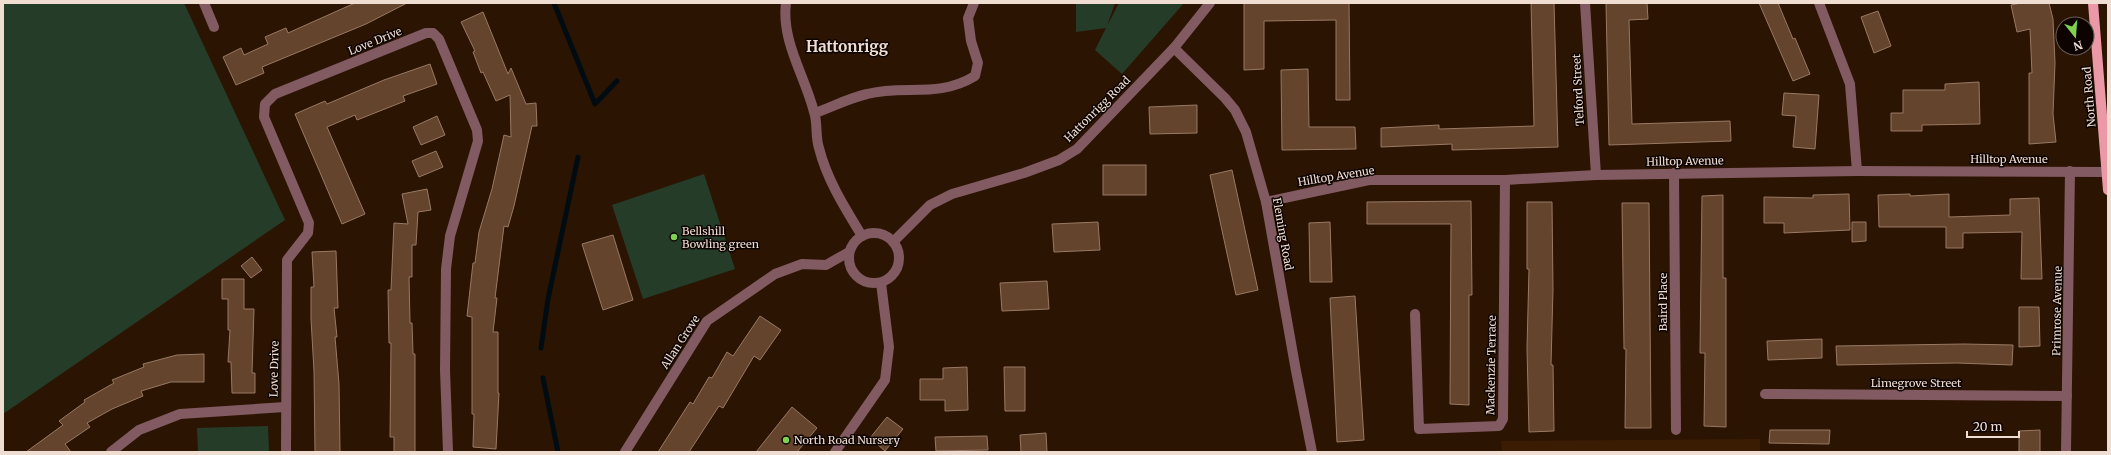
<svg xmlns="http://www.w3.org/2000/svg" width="2111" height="455" font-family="Merriweather,serif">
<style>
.built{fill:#3a1c03}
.green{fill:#253d28}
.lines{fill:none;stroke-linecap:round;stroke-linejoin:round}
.stream{stroke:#000c12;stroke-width:5}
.building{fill:#64442c;stroke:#987964}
.minor{stroke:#825a61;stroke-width:10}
.major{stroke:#eb99a7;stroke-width:10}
.poi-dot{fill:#80d051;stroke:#0d0401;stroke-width:1.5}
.labels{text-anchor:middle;stroke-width:3;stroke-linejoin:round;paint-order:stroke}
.street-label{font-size:11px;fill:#efddd2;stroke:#0d0401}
.poi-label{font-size:11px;fill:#efddd2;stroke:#0d0401;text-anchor:start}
.district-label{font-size:15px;font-weight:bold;fill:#efddd2;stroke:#0d0401}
</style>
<rect width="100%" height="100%" fill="#2c1402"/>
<path class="built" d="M1760 439V452H1502L1501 441Z"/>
<g class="green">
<path d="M3 3H184L285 220 3 414Z"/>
<path d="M1076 3H1115L1107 26 1119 3H1184L1122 74 1095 50 1106 28 1076 32Z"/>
<path d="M704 174 735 269 643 299 612 205Z"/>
<path d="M268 426 269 452H198L197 428Z"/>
</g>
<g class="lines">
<g class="stream">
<path d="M554 3 595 104 617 81"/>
<path d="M541 348 548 299 578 157"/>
<path d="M543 378 558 452"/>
</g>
</g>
<g class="building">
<path d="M355 3H407L366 24 262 67 264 73 236 85 223 57 241 48 244 55 268 44 265 37 286 28 288 33Z"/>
<path d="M1244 3H1349L1350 100H1336V20L1264 21V69L1244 70Z"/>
<path d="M1531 3H1554L1558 147 1452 150V144L1381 147V128L1439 125V129L1534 126Z"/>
<path d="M1606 3H1647L1648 19 1629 20 1632 124 1730 121 1731 141 1609 145Z"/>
<path d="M1759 3H1778L1793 39 1795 38 1810 74 1793 81Z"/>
<path d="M2021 3H2049L2053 19 2055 63 2053 114 2056 142 2029 144V73H2032L2030 29 2017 32 2011 5Z"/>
<path d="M1878 11 1891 46 1874 53 1861 17Z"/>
<path d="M483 12 508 74 511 68 526 104 536 103 537 126H532L514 206 508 227 504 226 495 298H497L493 332H498V393H499L496 449 473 447 474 414H472V317L467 316 473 263H475L479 232 492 189 504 135 511 137 510 95 496 101 483 72 481 73 473 52 475 51 461 22Z"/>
<path d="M430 64 437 84 403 96 405 101 357 120 355 115 327 127 365 214 342 224 295 114 325 101 327 104 384 80Z"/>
<path d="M1308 69 1309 127H1355L1356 149 1282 150 1281 70Z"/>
<path d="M1979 82 1980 124 1922 125V131H1891V113H1903V90H1945V84Z"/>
<path d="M1784 93 1819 95 1815 149 1793 147 1796 116 1782 115Z"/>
<path d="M1197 105V133L1150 134 1149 107Z"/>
<path d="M437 116 445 135 421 145 413 127Z"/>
<path d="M436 151 443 167 419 177 412 161Z"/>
<rect x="1103" y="165" width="43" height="30"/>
<path d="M1232 170 1258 290 1236 295 1210 175Z"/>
<path d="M427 189 431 210 418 212 416 245H412V277H409L410 323H412L413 354H415V452H394V437H390L391 343H389L388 290H391L394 223 408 224 402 194Z"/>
<path d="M1849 194 1850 230 1784 233V223H1764V197L1813 198V195Z"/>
<path d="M1910 194V196L1949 194V217L2010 215V199L2039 198 2042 279H2021L2022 232 1963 233V248H1946V227H1879L1878 195Z"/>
<path d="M1723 195V278H1726V427L1704 426 1705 353H1700L1702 196Z"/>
<path d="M1471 201 1472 295H1469V405L1450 404 1451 224H1367V202Z"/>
<path d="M1527 202H1552L1553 289 1551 365H1553L1554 431 1529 432 1527 348 1529 269H1527Z"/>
<path d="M1622 203H1649L1651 428H1625L1626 349H1624Z"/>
<path d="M1098 222 1100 250 1054 252 1052 224Z"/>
<path d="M1330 222 1332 282H1310L1309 223Z"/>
<path d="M1852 222H1866V241L1852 242Z"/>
<path d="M613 235 633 300 603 310 582 244Z"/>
<path d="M336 251 338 308H334L337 337H335L339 384 340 452H315L314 371 311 319V287H314L312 252Z"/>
<path d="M252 257 262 270 251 278 241 266Z"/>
<path d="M222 279H244V309H254L252 373H255V393H232L231 362H228L230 330H228V299H222Z"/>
<path d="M1047 281 1049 309 1002 311 1000 283Z"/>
<path d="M1355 296 1364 440 1337 442 1330 298Z"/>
<path d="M2019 307H2039L2040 346 2019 347Z"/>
<path d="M760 316 781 330 760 360 754 356 723 408 719 406 689 452H658L690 402 693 404 709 377 712 378 727 352 733 356Z"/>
<path d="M1822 339V358L1768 360 1767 341Z"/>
<path d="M1964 344 2013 345 2012 365 1957 363 1837 365 1836 346Z"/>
<path d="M204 354V382H171L141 391 143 396 112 409 87 423 90 427 65 444 71 452H26L63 425 59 421 85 402 84 400 114 383 112 380 144 367 143 364 177 355Z"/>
<path d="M967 367 968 410 945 411V400H920V379H943V368Z"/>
<path d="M1004 367H1025V411H1005Z"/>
<path d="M792 407 817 428 797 452H756Z"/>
<path d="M887 417 903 429 885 451 870 438Z"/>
<path d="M1770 430H1830L1829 444 1769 443Z"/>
<path d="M2040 430V452H2019V431Z"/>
<path d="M1046 433 1047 452H1021L1020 435Z"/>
<path d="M987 436 988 450 936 451 935 437Z"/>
</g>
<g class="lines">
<g class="minor">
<path d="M204 3 214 27"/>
<path d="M786 3C781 41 805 76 814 112 818 123 815 136 819 148 827 180 845 208 862 236"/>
<path d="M1585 3 1596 175"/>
<path d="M1819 3 1850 84 1857 171"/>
<path d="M1174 48 1225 98 1235 110 1246 132 1266 202 1296 371 1312 452"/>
<path d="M815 113C832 107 849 98 867 94 905 84 937 99 975 76L978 63 971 41 968 18 974 3"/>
<path d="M1674 173 1676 430"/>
<path d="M1266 202 1369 180H1505L1596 175 1857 171 2108 172"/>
<circle cx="874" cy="258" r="25"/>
<path d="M893 242 930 205 952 194 1024 173 1059 160 1077 149 1174 48 1210 3"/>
<path d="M1415 314 1419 429 1499 426 1503 419 1505 180"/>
<path d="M1765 394 2067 396"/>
<path d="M111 452 139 430 180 414 285 407"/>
<path d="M286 452 287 260 308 233 309 223 264 117 265 104 275 94 426 33H433L439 39 477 130 478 141 450 236 446 269 445 370 448 452"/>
<path d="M625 452 707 321 775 274 802 264 826 265 849 252"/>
<path d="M835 452 885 380 889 347 881 283"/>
<path d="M2066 452 2070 171"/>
</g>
<path class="major" d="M2093 3 2108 190"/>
</g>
<g class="poi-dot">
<circle cx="674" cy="237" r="4"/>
<circle cx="786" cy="440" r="4"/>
</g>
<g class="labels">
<g class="street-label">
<text transform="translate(375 41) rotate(-22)" y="4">Love Drive</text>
<text transform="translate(1578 90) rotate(-93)" y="4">Telford Street</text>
<text transform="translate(2089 97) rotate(-95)" y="4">North Road</text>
<text transform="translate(1097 109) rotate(-45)" y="4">Hattonrigg Road</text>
<text x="2009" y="163">Hilltop Avenue</text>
<text transform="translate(1685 161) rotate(-1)" y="4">Hilltop Avenue</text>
<text transform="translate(1336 176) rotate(-9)" y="4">Hilltop Avenue</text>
<text transform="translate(1283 234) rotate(80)" y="4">Fleming Road</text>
<text transform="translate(1663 302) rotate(-90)" y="4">Baird Place</text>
<text transform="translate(2057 311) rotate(-89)" y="4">Primrose Avenue</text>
<text transform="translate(680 342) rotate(-57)" y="4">Allan Grove</text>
<text transform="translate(1491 365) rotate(-89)" y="4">Mackenzie Terrace</text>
<text transform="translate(274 369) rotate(-89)" y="4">Love Drive</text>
<text x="1916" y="387">Limegrove Street</text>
</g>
<g class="poi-label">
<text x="682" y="235">Bellshill<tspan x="682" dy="13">Bowling green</tspan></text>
<text x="794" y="444">North Road Nursery</text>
</g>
<g class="district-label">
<text x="847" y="52">Hattonrigg</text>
</g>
</g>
<rect width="2111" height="455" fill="none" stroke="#efddd2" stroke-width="8"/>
<g transform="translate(2075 36) rotate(163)"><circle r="19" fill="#0d0401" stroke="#675b55"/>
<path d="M0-3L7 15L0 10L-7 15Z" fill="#80d051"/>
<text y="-6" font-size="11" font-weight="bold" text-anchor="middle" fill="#efddd2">N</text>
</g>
<path d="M1967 431v6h52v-6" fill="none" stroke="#efddd2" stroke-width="2"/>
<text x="1973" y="431" font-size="12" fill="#efddd2" stroke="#0d0401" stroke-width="3" paint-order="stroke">20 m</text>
</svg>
